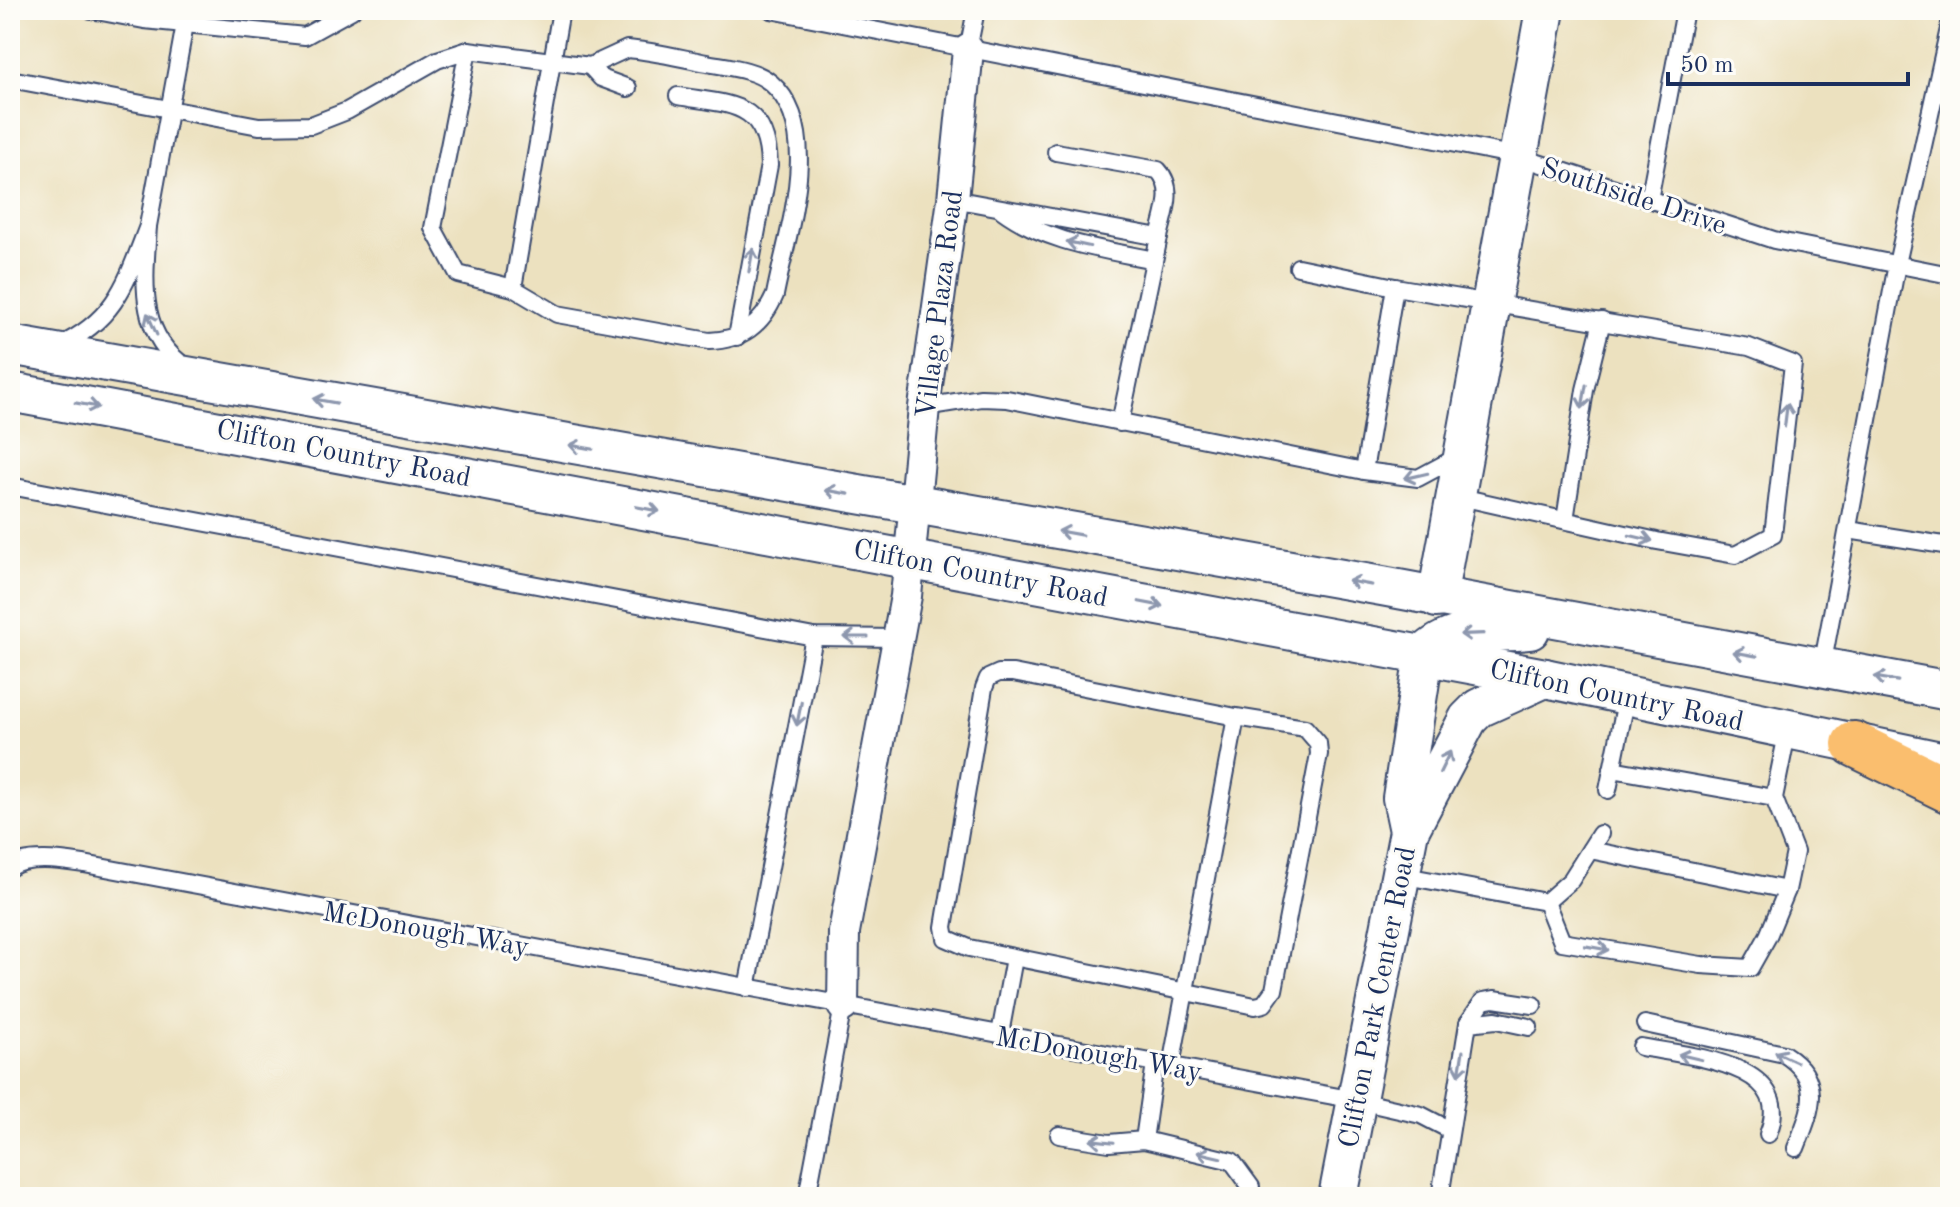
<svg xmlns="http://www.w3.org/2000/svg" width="1960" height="1207" font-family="'Old Standard TT',serif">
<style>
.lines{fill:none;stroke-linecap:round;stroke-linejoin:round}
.service-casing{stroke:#3a4a6d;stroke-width:20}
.minor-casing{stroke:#3a4a6d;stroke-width:34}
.tertiary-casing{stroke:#3a4a6d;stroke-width:42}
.primary-casing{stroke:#3a4a6d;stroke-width:48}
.service{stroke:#fff;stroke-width:16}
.minor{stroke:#fff;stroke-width:30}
.tertiary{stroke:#fff;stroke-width:38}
.primary{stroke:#fabe6e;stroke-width:44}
.oneway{stroke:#8d97ae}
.labels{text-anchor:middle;stroke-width:6;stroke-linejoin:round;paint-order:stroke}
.street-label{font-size:28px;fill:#1b2f5e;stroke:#fdfcf7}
</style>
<rect width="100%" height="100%" fill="#fdfcf7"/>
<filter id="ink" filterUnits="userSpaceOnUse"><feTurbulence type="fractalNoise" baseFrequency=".0125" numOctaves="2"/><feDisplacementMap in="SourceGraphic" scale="16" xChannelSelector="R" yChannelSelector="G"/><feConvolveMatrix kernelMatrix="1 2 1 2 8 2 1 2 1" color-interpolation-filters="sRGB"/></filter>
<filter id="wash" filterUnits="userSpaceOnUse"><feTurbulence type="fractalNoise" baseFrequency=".006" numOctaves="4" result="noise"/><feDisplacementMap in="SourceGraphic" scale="32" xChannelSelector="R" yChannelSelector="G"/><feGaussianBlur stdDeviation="1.8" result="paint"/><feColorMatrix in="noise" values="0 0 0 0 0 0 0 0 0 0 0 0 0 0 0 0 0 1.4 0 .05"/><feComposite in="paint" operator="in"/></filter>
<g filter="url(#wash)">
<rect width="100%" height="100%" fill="#ece1bf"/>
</g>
<g filter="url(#ink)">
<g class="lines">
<g class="service-casing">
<g id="service">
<path d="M91 10 144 20 305 36 352 10"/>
<path d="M771 10 1517 156 1774 240 1950 275"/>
<path d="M627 49C654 51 680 58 707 63 727 67 755 69 771 83 825 130 786 235 775 295 762 325 742 340 709 341L557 314 513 288 458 274 433 228 468 50 590 66Z"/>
<path d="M968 50 976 10"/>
<path d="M590 66 601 78 628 88"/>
<path d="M10 79 259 126 311 125 347 111 437 60 468 50"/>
<path d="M678 96C730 105 767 101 769 165L737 337"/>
<path d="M1056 152 1158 170C1176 189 1164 214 1159 237"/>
<path d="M953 199 1159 237 1120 423"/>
<path d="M1649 200 1685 10"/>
<path d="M1002 210C1047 243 1101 249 1154 260"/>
<path d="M148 226 185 24"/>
<path d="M1298 267 1395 287"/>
<path d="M513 288 561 10"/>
<path d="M57 347C116 320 126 283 148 226 145 278 136 334 186 367"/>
<path d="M924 407 981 398 1007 399 1364 471 1395 287 1749 347 1793 364 1773 535 1735 555 1657 541 1456 496"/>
<path d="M1364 471 1418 478 1459 456"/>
<path d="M10 486 814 637 898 638"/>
<path d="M1565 520 1585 390 1602 321"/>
<path d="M1848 530 1950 546"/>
<path d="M1822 667 1897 264 1950 24"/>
<path d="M1612 769 1774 798"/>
<path d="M1608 790 1627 696"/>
<path d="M1590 850 1787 890 1795 852 1774 798 1788 729"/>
<path d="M10 868C26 855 64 861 84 864L1355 1100 1421 1115 1450 1130"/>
<path d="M1400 875 1546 902 1571 880 1600 834"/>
<path d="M1546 902 1562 942 1701 965 1750 968 1768 936 1787 890"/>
<path d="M747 988 814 637"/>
<path d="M1468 1023 1483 1001 1494 999 1533 1005"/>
<path d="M1645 1024 1784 1054C1825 1080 1811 1110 1796 1148"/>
<path d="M1000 1034 1014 958"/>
<path d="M1641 1047C1688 1056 1797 1063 1768 1134"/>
<path d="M1171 1066 1236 717 1013 673H999L988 678 984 688 944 927 946 938 969 948 1255 1006 1264 1004 1274 990 1319 754 1318 743 1305 728 1236 717"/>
<path d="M1059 1135 1109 1143 1144 1140 1232 1161 1251 1187 1249 1197"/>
<path d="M1144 1140 1155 1063"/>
<path d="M807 1197 843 1006"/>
<path d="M1440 1197 1468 1023 1496 1020 1529 1027"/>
</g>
</g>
<g class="minor-casing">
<path id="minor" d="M843 1006 844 932 906 596 924 407 953 199 968 50"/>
</g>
<g class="tertiary-casing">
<g id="tertiary">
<path d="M10 345 1382 586 1950 691"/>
<path d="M10 392 1545 678 1950 763"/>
<path d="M1437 598 1545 10"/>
<path d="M1424 655C1455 624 1489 635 1530 630"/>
<path d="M1409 831 1468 719 1479 708 1545 678"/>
<path d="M1338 1197 1409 831 1402 798 1424 655"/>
</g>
</g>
<g class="primary-casing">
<path id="primary" d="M1854 744 1950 791"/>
</g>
<use href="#service" class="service"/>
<use href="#minor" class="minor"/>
<use href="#tertiary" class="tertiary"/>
<use href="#primary" class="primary"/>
</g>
<defs><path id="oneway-shaft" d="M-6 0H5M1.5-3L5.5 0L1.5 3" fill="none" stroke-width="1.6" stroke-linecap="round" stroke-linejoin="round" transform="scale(2)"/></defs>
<g class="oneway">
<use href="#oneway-shaft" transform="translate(1078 244) rotate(-168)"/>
<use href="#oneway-shaft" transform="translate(751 260) rotate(-80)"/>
<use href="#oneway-shaft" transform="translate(152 324) rotate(-114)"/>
<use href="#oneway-shaft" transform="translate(1584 397) rotate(100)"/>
<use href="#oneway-shaft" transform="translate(325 401) rotate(-170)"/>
<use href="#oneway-shaft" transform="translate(87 405) rotate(10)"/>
<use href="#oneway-shaft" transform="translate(1786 415) rotate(-83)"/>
<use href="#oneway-shaft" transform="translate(581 447) rotate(-170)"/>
<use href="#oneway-shaft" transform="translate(1416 476) rotate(167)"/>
<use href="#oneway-shaft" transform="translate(837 492) rotate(-170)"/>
<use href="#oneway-shaft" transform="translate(648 509) rotate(11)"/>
<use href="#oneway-shaft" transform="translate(1070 533) rotate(-170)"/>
<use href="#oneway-shaft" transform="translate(1641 538) rotate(13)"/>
<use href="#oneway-shaft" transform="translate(1360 583) rotate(-170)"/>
<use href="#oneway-shaft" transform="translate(1151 604) rotate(11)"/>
<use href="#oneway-shaft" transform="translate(1472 634) rotate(178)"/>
<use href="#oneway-shaft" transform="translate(856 637) rotate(-180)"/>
<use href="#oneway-shaft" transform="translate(1745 654) rotate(-170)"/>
<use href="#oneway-shaft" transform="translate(1886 679) rotate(-170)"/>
<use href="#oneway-shaft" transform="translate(799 714) rotate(101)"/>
<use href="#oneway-shaft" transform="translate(1445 762) rotate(-64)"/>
<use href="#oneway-shaft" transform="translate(1597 948) rotate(10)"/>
<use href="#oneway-shaft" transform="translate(1690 1057) rotate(-167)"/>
<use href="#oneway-shaft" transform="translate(1786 1057) rotate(-155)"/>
<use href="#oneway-shaft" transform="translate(1461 1063) rotate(99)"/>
<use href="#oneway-shaft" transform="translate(1102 1141) rotate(-174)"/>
<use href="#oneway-shaft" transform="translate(1209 1155) rotate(-167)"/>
</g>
</g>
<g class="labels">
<g class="street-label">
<text transform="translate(1634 195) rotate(18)" y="10">Southside Drive</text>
<text transform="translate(938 304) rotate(-83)" y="10">Village Plaza Road</text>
<text transform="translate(344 452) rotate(11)" y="10">Clifton Country Road</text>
<text transform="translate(981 572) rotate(11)" y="10">Clifton Country Road</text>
<text transform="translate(1617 694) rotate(12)" y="10">Clifton Country Road</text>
<text transform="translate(426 928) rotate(10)" y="10">McDonough Way</text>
<text transform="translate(1376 997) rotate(-79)" y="10">Clifton Park Center Road</text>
<text transform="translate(1099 1053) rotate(10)" y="10">McDonough Way</text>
</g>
</g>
<rect width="1960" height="1207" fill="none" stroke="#fdfcf7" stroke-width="40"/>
<path d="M1668 72v12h240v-12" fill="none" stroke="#1b2f5e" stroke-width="4"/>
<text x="1680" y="72" font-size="24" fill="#1b2f5e" stroke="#fdfcf7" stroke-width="6" paint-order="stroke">50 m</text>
</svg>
